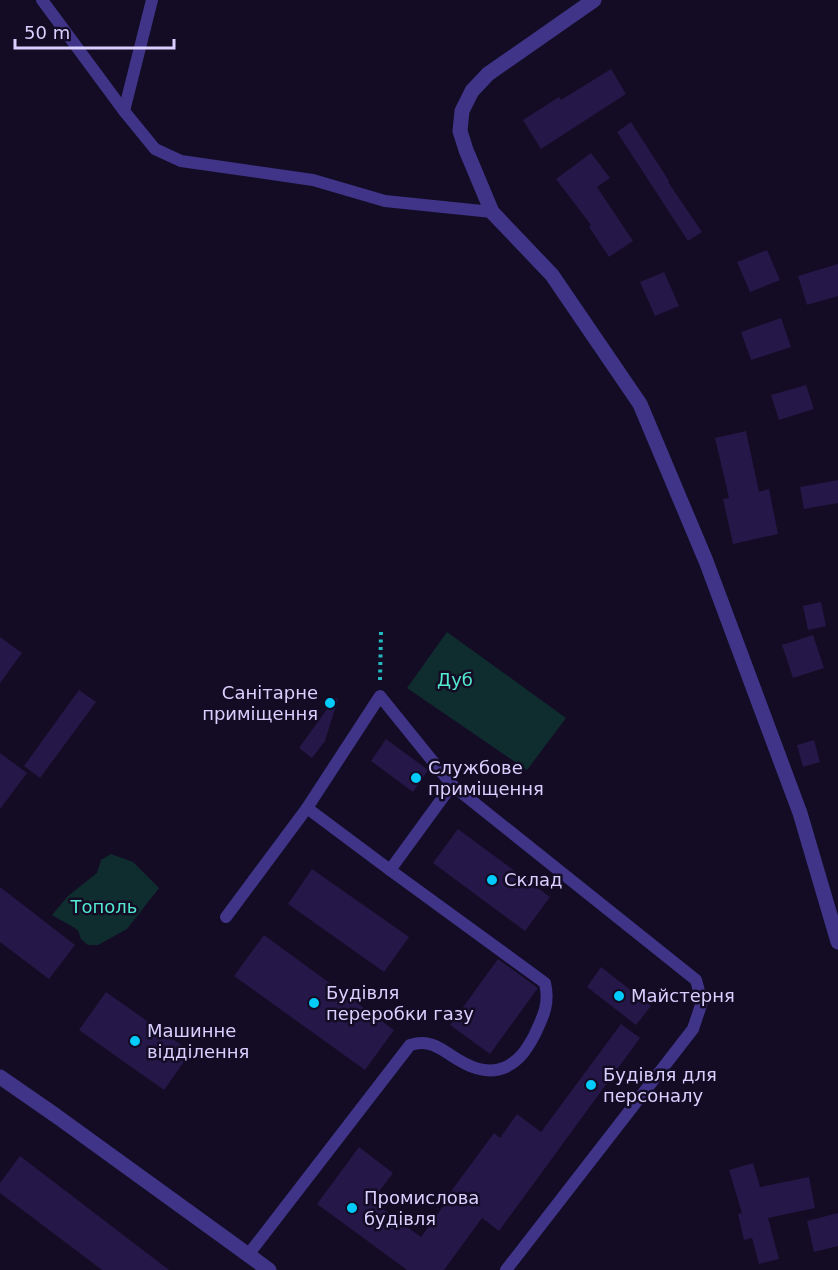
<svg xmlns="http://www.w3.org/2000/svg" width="838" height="1270" font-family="'DejaVu Sans',sans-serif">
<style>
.green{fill:#0f2d2f}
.building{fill:#251747}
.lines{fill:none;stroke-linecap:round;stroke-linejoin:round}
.path{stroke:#26b9bd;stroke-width:4;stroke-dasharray:3 4.5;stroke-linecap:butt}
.service{stroke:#3f3487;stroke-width:12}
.minor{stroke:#3f3487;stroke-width:15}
.poi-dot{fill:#00cbfb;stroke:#130c24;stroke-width:2}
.labels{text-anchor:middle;stroke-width:5;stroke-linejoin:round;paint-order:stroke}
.park-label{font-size:18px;fill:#53e8d0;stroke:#130c24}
.poi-label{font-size:18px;fill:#dad0ff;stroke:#130c24;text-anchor:start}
</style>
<rect width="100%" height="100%" fill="#130c24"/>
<g class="green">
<path d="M447 632 566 718 527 770 407 688Z"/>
<path d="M111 854 133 862 159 888 127 929 98 945H88L81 939 78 930 52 915 68 896 97 873 101 860Z"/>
</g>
<g class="building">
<path d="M611 69 626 94 541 149 523 120 559 97 561 100Z"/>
<path d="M631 122 669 181 668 182 702 232 688 241 617 132Z"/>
<path d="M591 153 610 178 597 187 633 241 609 257 589 227 591 225 556 179Z"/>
<path d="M767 250 780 280 750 292 737 262Z"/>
<path d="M838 264V296L807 305 798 276Z"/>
<path d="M664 272 679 306 655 316 640 282Z"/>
<path d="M781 318 791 347 751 360 741 332Z"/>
<path d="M806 385 814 409 779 420 771 395Z"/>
<path d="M746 431 759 492 769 489 778 534 733 544 723 499 729 498 715 438Z"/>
<path d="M838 480V503L804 509 800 487Z"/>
<path d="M821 602 826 626 808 630 803 606Z"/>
<path d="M813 635 824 668 793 678 782 645Z"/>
<path d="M0 637 22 653 0 683Z"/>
<path d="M79 690 96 702 40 778 24 766Z"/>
<path d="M335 698 338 699 325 741 312 758 299 748Z"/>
<path d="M386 739 428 770 413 792 371 761Z"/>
<path d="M814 740 820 762 803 767 797 745Z"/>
<path d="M0 753 27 773 0 809Z"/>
<path d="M458 829 550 897 525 931 433 863Z"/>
<path d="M312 869 409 937 384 972 288 904Z"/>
<path d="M0 887 75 945 49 979 0 942Z"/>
<path d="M264 935 394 1030 365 1070 234 976Z"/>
<path d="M498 959 538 988 490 1054 450 1025Z"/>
<path d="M601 967 651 1006 636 1025 587 987Z"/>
<path d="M106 992 191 1052 164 1090 79 1030Z"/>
<path d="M621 1024 640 1038 499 1231 482 1218 444 1270H407L317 1204 359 1147 393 1173 372 1201 421 1237 451 1195 449 1194 494 1133 500 1138 517 1114 541 1132Z"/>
<path d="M20 1156 169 1270H102L0 1193V1183Z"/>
<path d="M753 1163 760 1187 809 1177 815 1208 768 1218 779 1259 759 1264 752 1238 744 1240 738 1214 742 1213 729 1170Z"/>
<path d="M838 1213V1246L814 1252 807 1221Z"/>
</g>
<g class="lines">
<path class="path" d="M380 680 381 632"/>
<g class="service">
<path d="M42 0 124 111 155 149 181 161 313 180 385 201 492 212"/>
<path d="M124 111 152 0"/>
<path d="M307 808 380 696 452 785 696 980 702 1002 693 1029 506 1270"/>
<path d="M226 917 307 808 390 870"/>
<path d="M248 1255 410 1045C417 1043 422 1042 429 1044 436 1045 443 1050 449 1054 467 1066 486 1076 506 1067 520 1060 527 1049 534 1036 543 1017 550 1004 545 983L390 870 452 785"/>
</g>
<g class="minor">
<path d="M594 0 488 74 472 91 462 111 460 131 466 150 492 212 552 275 640 404 706 561 800 813 838 942"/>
<path d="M0 1077 55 1115 269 1270"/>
</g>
</g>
<g class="poi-dot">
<circle cx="330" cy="703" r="6"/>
<circle cx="416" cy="778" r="6"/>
<circle cx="492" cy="880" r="6"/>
<circle cx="619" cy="996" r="6"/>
<circle cx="314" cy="1003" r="6"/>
<circle cx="135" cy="1041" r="6"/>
<circle cx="591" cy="1085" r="6"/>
<circle cx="352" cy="1208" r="6"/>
</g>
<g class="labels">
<g class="park-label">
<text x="455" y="686">Дуб</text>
<text x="104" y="913">Тополь</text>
</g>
<g class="poi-label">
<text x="318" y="699" text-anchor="end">Санітарне<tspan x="318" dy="21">приміщення</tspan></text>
<text x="428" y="774">Службове<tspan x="428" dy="21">приміщення</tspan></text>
<text x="504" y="886">Склад</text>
<text x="326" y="999">Будівля<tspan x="326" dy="21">переробки газу</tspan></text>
<text x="631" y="1002">Майстерня</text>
<text x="147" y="1037">Машинне<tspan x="147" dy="21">відділення</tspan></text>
<text x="603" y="1081">Будівля для<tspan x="603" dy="21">персоналу</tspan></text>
<text x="364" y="1204">Промислова<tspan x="364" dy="21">будівля</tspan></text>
</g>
</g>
<path d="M15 39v9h159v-9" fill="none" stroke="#dad0ff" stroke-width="3"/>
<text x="24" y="39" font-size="18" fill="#dad0ff" stroke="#130c24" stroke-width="4.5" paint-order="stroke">50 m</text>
</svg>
